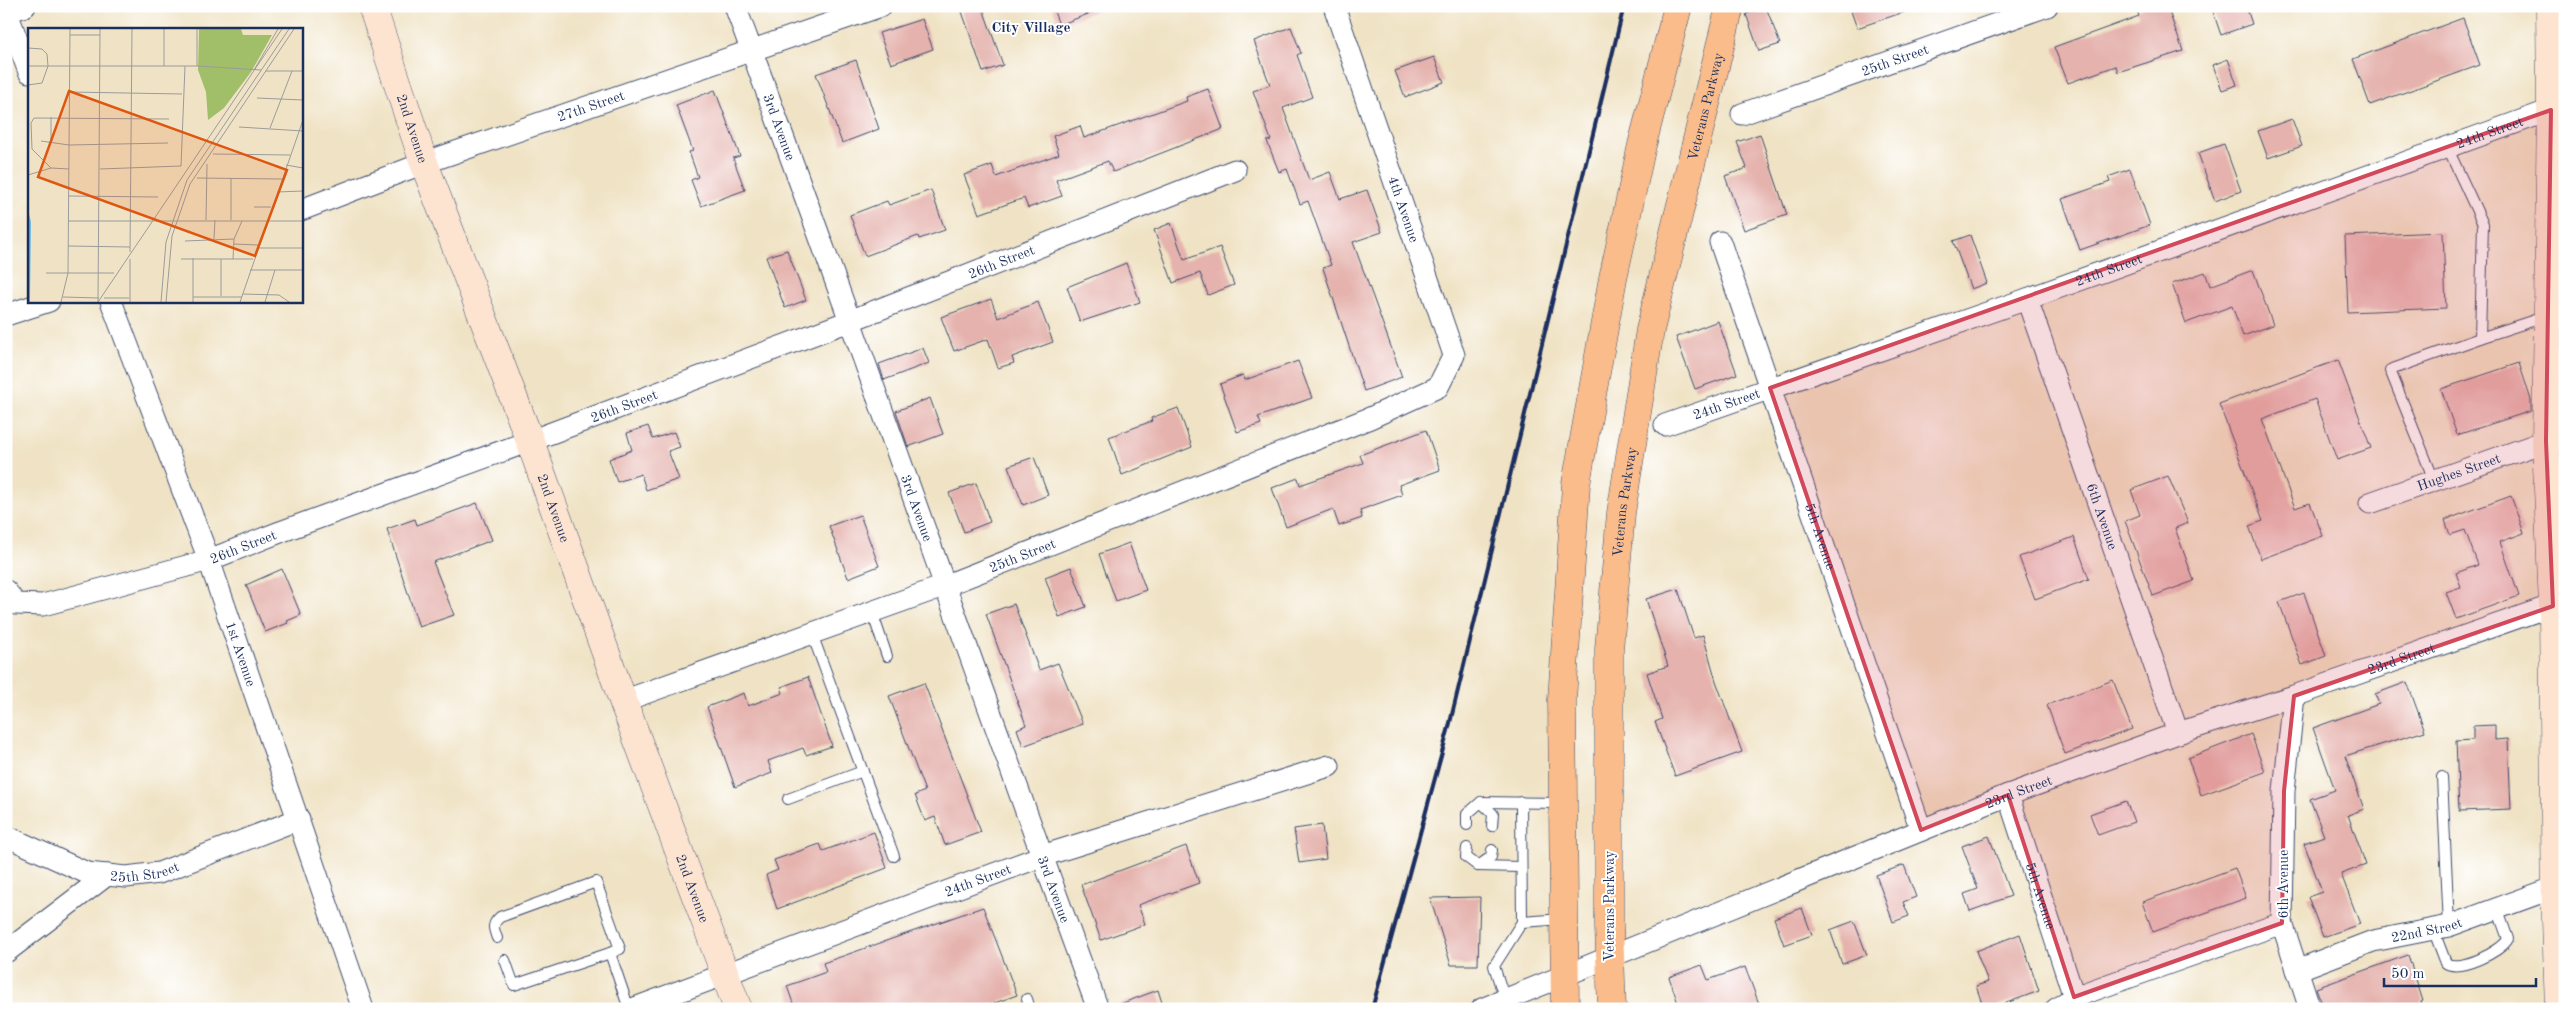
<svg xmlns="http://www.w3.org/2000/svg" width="2571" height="1015" font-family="'Old Standard TT',serif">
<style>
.building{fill:#e5b2ad}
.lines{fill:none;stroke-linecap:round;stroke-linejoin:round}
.lane-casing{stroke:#3b4a6d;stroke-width:12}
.street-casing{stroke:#3b4a6d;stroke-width:23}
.secondary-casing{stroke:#3b4a6d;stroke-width:29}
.primary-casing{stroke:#3b4a6d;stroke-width:29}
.lane{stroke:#fff;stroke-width:10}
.street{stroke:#fff;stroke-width:21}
.secondary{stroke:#fde4d1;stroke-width:28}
.primary{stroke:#fabc8b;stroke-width:28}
.rail{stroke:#1b2f5e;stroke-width:4}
.marked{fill:#d1495b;fill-opacity:0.2;stroke:#d1495b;stroke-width:4;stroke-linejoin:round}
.labels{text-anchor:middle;stroke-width:4;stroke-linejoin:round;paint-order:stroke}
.street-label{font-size:14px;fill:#1b2f5e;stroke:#fff}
.neighbourhood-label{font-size:15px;font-weight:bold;fill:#1b2f5e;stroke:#fff}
.inset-road{fill:none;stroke:#9b9b9c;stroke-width:1}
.view{fill:#de5710;fill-opacity:0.15;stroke:#de5710;stroke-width:2.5}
.inset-edge{fill:none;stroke:#1b2f5e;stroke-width:2.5}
</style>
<rect width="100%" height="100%" fill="#fff"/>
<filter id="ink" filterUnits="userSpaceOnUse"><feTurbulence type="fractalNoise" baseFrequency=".02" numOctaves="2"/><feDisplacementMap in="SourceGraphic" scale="10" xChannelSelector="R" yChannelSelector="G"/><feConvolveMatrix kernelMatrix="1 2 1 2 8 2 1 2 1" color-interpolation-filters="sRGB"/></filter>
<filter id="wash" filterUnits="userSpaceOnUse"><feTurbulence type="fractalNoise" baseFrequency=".0096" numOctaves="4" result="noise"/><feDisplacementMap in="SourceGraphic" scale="20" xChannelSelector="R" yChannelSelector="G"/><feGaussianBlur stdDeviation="1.12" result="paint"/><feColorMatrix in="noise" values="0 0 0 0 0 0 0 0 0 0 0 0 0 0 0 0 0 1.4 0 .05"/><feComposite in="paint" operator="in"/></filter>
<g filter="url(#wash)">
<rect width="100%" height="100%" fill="#f0e3c5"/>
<g id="blocks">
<g class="building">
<path d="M960 6H982L1003 65 983 72Z"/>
<path d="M1052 6H1103L1104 8 1059 25Z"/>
<path d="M1849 6H1913V9L1857 28Z"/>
<path d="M2147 6H2167L2183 51 2118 72 2116 66 2068 83 2054 47 2139 16 2137 10Z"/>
<path d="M2211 6H2246L2252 24 2221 35Z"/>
<path d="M1766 7 1780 44 1759 51 1746 14Z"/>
<path d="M2463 18 2480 65 2370 105 2353 59Z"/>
<path d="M922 19 933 49 891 64 879 33Z"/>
<path d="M1291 27 1301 53 1297 55 1312 97 1283 108 1309 180 1330 172 1340 199 1367 190 1382 232 1353 242 1402 377 1364 391 1323 268 1331 265 1308 201 1300 204 1287 169 1279 172 1267 141 1271 140 1253 91 1270 85 1254 41Z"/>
<path d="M1434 57 1444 82 1405 97 1395 71Z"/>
<path d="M2228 59 2237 85 2222 90 2213 65Z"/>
<path d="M856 60 879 129 842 143 816 74Z"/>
<path d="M1208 89 1223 129 1113 172 1108 161 1056 180 1062 196 1028 208 1024 198 979 214 964 175 992 165 996 177 1059 154 1053 136 1080 126 1084 138 1187 101 1186 97Z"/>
<path d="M715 90 740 156 733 158 745 190 701 206 691 180 698 177 689 152 693 151 676 105Z"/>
<path d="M2292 119 2302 146 2268 158 2258 131Z"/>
<path d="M1760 134 1787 215 1744 230 1725 176 1747 168 1737 142Z"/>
<path d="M2224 144 2241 191 2215 201 2198 153Z"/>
<path d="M2130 169 2150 225 2080 250 2062 199 2110 182 2108 177Z"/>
<path d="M931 190 945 230 919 239 918 236 865 256 850 215 887 201 889 205Z"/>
<path d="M1171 223 1184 260 1220 247 1234 285 1208 295 1200 273 1173 283 1154 230Z"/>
<path d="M2443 232 2446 308 2348 312 2345 236Z"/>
<path d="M1970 235 1987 283 1971 289 1953 241Z"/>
<path d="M787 250 806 300 785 308 766 257Z"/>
<path d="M1126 263 1140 302 1080 322 1067 287Z"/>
<path d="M2253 270 2273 325 2243 336 2232 306 2186 323 2172 284 2205 272 2210 286Z"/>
<path d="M991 299 998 318 1038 302 1053 342 1012 357 1014 363 998 368 988 339 954 351 941 317Z"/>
<path d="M1718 321 1737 374 1695 389 1676 337Z"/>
<path d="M923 348 929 363 884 380 879 364Z"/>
<path d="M2338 360 2371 448 2337 460 2315 399 2262 419 2295 508 2310 503 2323 536 2261 559 2249 526 2263 521 2219 404Z"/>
<path d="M1298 361 1312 398 1258 417 1261 424 1237 432 1220 384 1243 375 1245 380Z"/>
<path d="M2519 363 2531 400V411L2457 435 2441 389Z"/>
<path d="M930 398 943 434 908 447 896 411Z"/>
<path d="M1178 408 1192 447 1122 475 1109 437 1152 421 1151 418Z"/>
<path d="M648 426 653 439 674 432 680 447 668 451 679 479 646 490 641 474 617 482 609 459 632 450 627 433Z"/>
<path d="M1426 430 1440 470 1399 485 1402 495 1360 510 1362 518 1339 526 1333 509 1286 527 1272 488 1298 478 1300 485 1363 463 1360 455Z"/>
<path d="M1034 457 1048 495 1023 505 1008 466Z"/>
<path d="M2168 476 2188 523 2175 528 2194 581 2153 596 2125 521 2140 515 2131 490Z"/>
<path d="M976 483 990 522 964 532 949 493Z"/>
<path d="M2511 496 2524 533 2500 542 2519 596 2456 619 2446 592 2461 587 2456 573 2478 565 2465 530 2450 535 2445 520Z"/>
<path d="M477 503 492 540 433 562 454 615 419 627 387 529 415 519 417 525Z"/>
<path d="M860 515 879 566 848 578 829 526Z"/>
<path d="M2074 537 2089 579 2035 599 2019 557Z"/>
<path d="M1129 543 1146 590 1116 601 1099 554Z"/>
<path d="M1071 567 1086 607 1059 617 1045 577Z"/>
<path d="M282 569 301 615 287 621 288 623 265 632 246 585Z"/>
<path d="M1678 589 1694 638 1703 635 1716 681 1742 752 1675 776 1655 722 1662 719 1647 673 1668 666 1646 599Z"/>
<path d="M2304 593 2326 656 2302 665 2279 602Z"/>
<path d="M1014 604 1039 670 1058 663 1083 724 1023 746 1017 729 1026 725 986 614Z"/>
<path d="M808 677 832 746 806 755 803 748 768 761 772 773 735 787 707 707 744 693 748 706 783 693 781 687Z"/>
<path d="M2113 680 2132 729 2065 754 2047 705Z"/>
<path d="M2407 682 2425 731 2345 756 2364 809 2348 815 2366 865 2341 874 2360 924 2323 937 2308 897 2322 892 2304 843 2324 836 2310 799 2335 790 2313 728 2379 704 2375 694Z"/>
<path d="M924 683 981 832 945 845 935 817 925 821 915 795 925 791 889 696Z"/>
<path d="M2495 725V740L2508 739 2511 809 2459 811 2456 741 2473 740V726Z"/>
<path d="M2251 734 2265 772 2201 795 2188 758Z"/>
<path d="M2126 801 2134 822 2098 835 2090 814Z"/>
<path d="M1322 825 1326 859 1299 863 1294 829Z"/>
<path d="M874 832 887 868 777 909 766 875 778 870 774 860 820 844 823 851Z"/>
<path d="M1989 836 2011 896 1970 911 1964 894 1978 889 1962 846Z"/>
<path d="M1186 846 1199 883 1138 905 1145 924 1101 940 1081 885Z"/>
<path d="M1904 865 1916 897 1903 902 1909 916 1893 922 1876 875Z"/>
<path d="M2235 868 2246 898 2153 932 2142 902Z"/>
<path d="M1480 897 1478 965H1451L1430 898Z"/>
<path d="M983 907 1017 995 978 1009H795L787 986 826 972 823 963Z"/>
<path d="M1802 908 1812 935 1784 945 1774 918Z"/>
<path d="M1854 921 1867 955 1842 964 1830 930Z"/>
<path d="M2020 934 2039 991 1990 1009H1984L1976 986 1988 982 1976 951Z"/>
<path d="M2408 955 2423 1001 2421 1002 2423 1009H2324L2316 988Z"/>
<path d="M1702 965 1708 980 1745 967 1761 1009H1680L1669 977Z"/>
<path d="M1158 990 1164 1009H1112V1007Z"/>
</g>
</g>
</g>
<g filter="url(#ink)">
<use href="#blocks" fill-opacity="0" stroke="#3b4a6d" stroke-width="1"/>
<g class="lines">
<g class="lane-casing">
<g id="lane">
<path d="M2447 147 2483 224 2480 338 2547 316"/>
<path d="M2434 480 2390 370 2480 338"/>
<path d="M872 612 887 656"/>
<path d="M812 634 894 856"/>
<path d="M2442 777 2449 926"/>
<path d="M788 799 863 771"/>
<path d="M1481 802 1562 803"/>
<path d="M1467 825V814L1481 802 1493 814 1492 826"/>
<path d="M1467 848 1466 857 1478 866 1491 857 1492 850"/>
<path d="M1478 866 1520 867"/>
<path d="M1522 922 1563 919"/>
<path d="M2433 929 2446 963C2459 972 2501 952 2508 939L2497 908"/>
<path d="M497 938C493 928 492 924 500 917L596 882 620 949 610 953"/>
<path d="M505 960 514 985 610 953 629 1009"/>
<path d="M1027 999 1030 1009"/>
<path d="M1505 1000 1494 966 1522 922 1521 802"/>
</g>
</g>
<g class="street-casing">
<g id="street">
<path id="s1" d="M735 6C859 339 975 675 1098 1009"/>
<path d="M6 10 29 72"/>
<path d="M7 12 25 6"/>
<path id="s2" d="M1742 114 2047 6"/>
<path id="s3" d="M301 210 424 163 881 6"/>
<path id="s4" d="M1720 242 1921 830"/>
<path id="s5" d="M2027 299 2178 733"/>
<path id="s6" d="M111 301 209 560 363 1009"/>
<path d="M6 315 49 301"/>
<path id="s7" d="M1665 425 2027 299 2551 110"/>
<path id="s8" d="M2370 503 2546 441"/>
<path id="s9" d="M6 591 16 604 43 605 209 560 280 532 530 441 852 320 1235 170"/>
<path d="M2294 696 2284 791 2282 923 2310 1009"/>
<path id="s10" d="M623 701 944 586 1370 418 1438 387 1454 355 1334 6"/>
<path id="s11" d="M2008 795 2074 997"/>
<path d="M6 836 87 873 107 875"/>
<path id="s12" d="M6 952 107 875 126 877 159 873 299 819"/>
<path id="s13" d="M2297 970 2373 941 2449 926 2556 887"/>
<path id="s14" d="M632 1009 1042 856 1329 766"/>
<path id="s15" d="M1482 1009 2008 795 2178 733 2294 696 2565 601"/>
<path d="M2056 1009 2074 997 2282 923"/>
</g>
</g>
<g class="secondary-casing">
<g id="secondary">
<path id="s16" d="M372 6 424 163 530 441 623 701 738 1009"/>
<path d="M2550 6 2551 110 2546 441 2553 606 2556 919 2559 1009"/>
</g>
</g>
<g class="primary-casing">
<g id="primary">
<path d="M1565 1009 1562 700 1576 484 1613 278 1642 145 1678 6"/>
<path id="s17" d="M1612 1009 1609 927V649L1621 513 1650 330 1730 6"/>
</g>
</g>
<use href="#lane" class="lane"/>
<use href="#street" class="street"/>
<use href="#secondary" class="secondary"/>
<use href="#primary" class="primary"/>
<path class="rail" d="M1372 1009 1449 727 1624 6"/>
</g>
</g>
<path class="marked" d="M2551 110 2546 441 2553 606 2294 696 2284 791 2282 923 2074 997 2008 795 1921 830 1770 388Z"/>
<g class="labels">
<g class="street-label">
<text dy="5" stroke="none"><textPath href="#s2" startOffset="162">25th Street</textPath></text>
<text dy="5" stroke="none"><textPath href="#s3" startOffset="308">27th Street</textPath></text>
<text dy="5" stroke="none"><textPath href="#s17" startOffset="912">Veterans Parkway</textPath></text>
<text dy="5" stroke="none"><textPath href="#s1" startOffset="129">3rd Avenue</textPath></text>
<text dy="5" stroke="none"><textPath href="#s16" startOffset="129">2nd Avenue</textPath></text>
<text dy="5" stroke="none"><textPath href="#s7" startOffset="875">24th Street</textPath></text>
<text transform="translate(1404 209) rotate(71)" y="5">4th Avenue</text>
<text dy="5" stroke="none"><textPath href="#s9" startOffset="1062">26th Street</textPath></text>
<text dy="5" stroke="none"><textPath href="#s7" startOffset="470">24th Street</textPath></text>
<text dy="5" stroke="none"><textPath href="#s7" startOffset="65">24th Street</textPath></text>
<text dy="5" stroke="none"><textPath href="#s9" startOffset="658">26th Street</textPath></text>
<text dy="5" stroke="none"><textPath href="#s8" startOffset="94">Hughes Street</textPath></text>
<text dy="5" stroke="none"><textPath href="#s17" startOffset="508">Veterans Parkway</textPath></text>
<text dy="5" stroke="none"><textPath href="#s16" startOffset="534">2nd Avenue</textPath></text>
<text dy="5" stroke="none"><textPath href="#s1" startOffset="534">3rd Avenue</textPath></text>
<text dy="5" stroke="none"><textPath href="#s5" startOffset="230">6th Avenue</textPath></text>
<text dy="5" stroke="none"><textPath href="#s4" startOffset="311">5th Avenue</textPath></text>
<text dy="5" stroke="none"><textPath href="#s9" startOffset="252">26th Street</textPath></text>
<text dy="5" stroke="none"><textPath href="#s10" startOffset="425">25th Street</textPath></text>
<text dy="5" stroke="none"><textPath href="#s6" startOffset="376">1st Avenue</textPath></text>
<text dy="5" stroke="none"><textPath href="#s15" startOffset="984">23rd Street</textPath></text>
<text dy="5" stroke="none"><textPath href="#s15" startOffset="579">23rd Street</textPath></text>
<text dy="5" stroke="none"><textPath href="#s12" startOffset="165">25th Street</textPath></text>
<text dy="5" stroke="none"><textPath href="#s14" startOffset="369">24th Street</textPath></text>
<text transform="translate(2283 884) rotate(-90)" y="5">6th Avenue</text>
<text dy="5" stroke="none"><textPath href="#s16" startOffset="939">2nd Avenue</textPath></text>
<text dy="5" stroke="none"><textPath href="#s1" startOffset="939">3rd Avenue</textPath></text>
<text dy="5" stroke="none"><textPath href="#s11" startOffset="106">5th Avenue</textPath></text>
<text transform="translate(1609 906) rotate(-90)" y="5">Veterans Parkway</text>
<text dy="5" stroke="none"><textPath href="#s13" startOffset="136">22nd Street</textPath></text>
</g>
<g class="neighbourhood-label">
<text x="1031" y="32">City Village</text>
</g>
</g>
<g transform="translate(28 28)">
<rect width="275" height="275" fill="#f0e3c5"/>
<path d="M171 1H213L215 7H244L223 44 196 80 180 92 178 64 170 42Z" fill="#a0bf68"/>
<path d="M0 182 3 194 2 274H0Z" fill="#69bae5"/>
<path class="inset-road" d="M42 7H72M0 20 14 21 19 26 20 38 14 55 0 57M0 38H169L233 42M136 38V1M169 38V1M226 42 250 1M238 43H275M41 64 154 66M229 70 275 72M23 89V114M211 99 275 103M242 100 264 43M13 113 41 117 140 115M185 126 262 127M258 137 275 140M23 140 4 121 3 95 6 90 141 91M72 141 153 138 157 38M0 147 23 140 41 141M169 150 254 151M249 164 275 163M40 168 130 169M226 179H243M178 192 179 136M203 192V151M40 193H275M186 211 187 192M157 213 206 211M206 216 230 217M40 218 102 219M229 220H275M102 224 104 1M102 231V274M153 231H225M193 231V268M205 231 206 211 214 193M222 242H275M18 245H86M215 266 251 267 261 274M35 269 71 270M165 269H214M76 270H101M33 274 40 245 42 1M70 274 72 1M70 274 254 1M133 274 138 214 159 152 261 1M138 274 144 208 162 156 266 1M165 274V230M212 274 275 92M237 274 247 242"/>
<path class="view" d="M41 63 259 142 227 228 10 149Z"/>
<rect width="275" height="275" class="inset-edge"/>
</g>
<rect width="2571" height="1015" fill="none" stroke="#fff" stroke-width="25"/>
<path d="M2384 978v8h152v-8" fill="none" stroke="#1b2f5e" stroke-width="2.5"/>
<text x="2391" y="978" font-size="15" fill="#1b2f5e" stroke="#ffffff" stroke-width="4" paint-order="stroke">50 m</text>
</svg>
